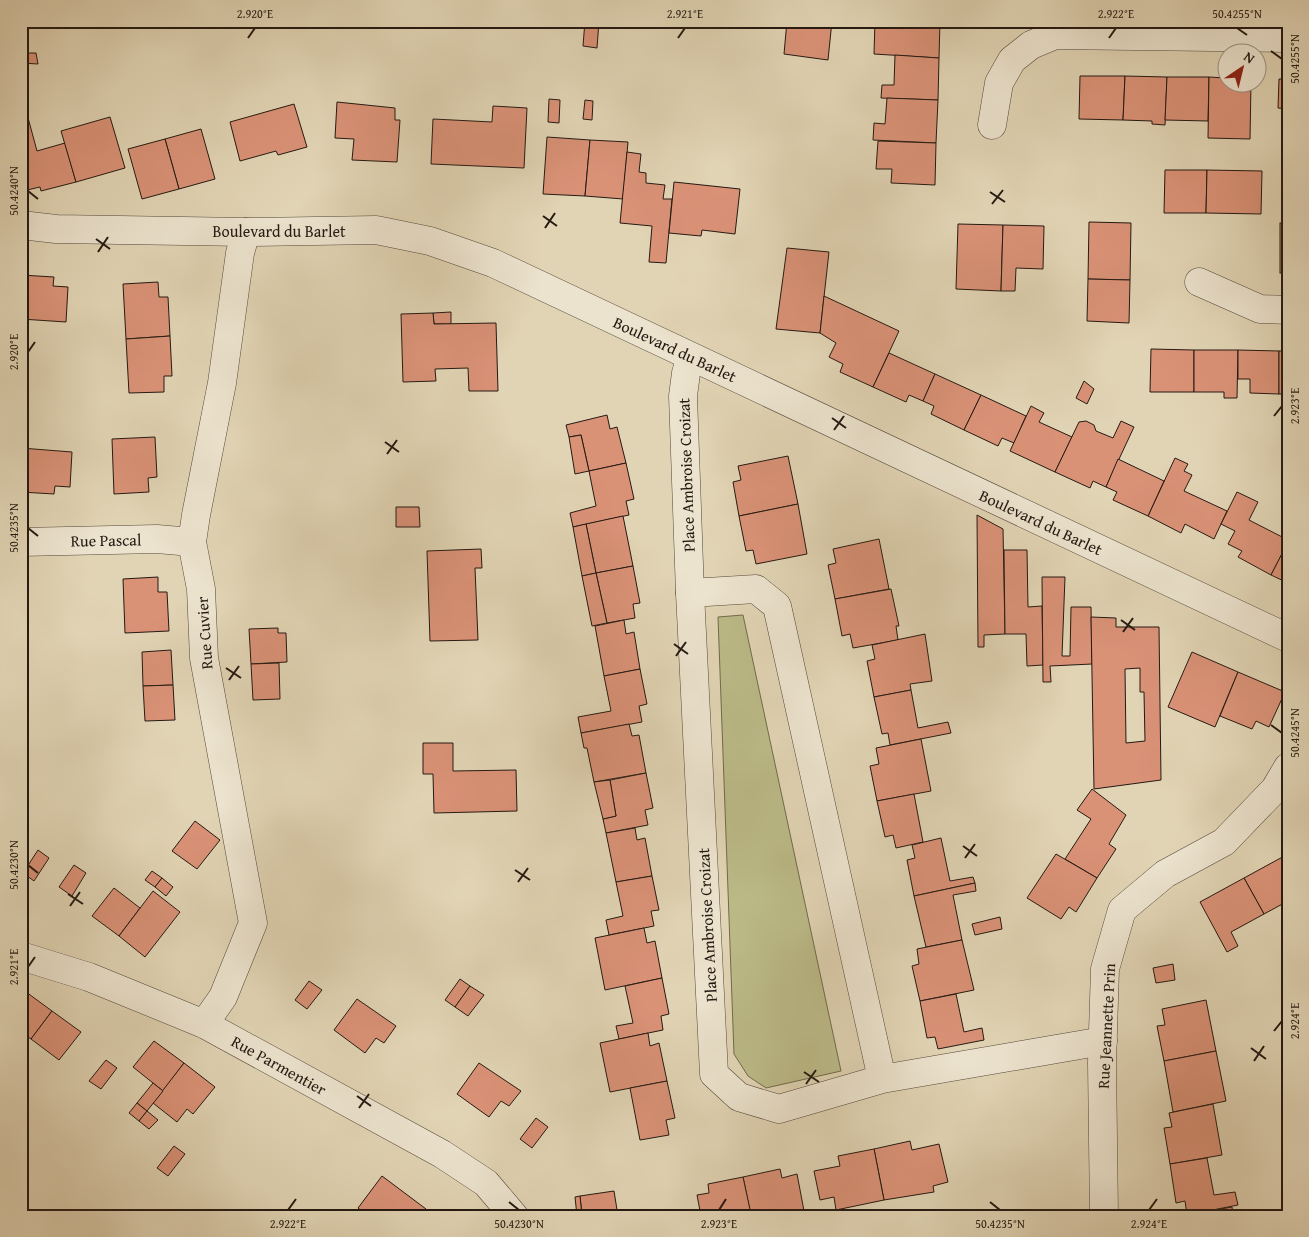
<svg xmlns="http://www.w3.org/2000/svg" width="1309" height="1237" font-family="'Gentium Book Plus',serif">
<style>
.green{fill:#bbba87;stroke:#706a4c}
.building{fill:#da9277;stroke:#241912;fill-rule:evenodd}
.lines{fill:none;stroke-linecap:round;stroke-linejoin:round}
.street-casing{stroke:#53483a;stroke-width:29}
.street{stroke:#ece3ce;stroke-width:28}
.ticks{fill:none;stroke:#241912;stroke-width:2}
.labels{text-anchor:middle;stroke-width:4;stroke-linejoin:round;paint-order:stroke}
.street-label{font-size:16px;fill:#241912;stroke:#ece3ce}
.neatline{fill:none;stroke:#241912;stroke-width:2}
.ticks-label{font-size:12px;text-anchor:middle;fill:#241912}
</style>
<rect width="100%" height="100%" fill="#e1d4b4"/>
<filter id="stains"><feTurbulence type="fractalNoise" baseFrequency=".004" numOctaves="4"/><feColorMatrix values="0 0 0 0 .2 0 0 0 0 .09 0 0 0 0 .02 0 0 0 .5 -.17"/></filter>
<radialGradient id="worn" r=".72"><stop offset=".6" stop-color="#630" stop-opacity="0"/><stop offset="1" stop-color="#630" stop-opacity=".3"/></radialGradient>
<path class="green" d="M743 615 841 1071 766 1088 748 1076 734 1054 718 617Z"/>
<g class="building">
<path d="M585 21H599L597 48 583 46Z"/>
<path d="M787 21H832L828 60 784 54Z"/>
<path d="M875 21H940L939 58 874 54Z"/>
<path d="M21 53H36L38 64 21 63Z"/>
<path d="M895 55 939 58 938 100 881 98 882 85H894Z"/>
<path d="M1080 76H1125L1123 120 1079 119Z"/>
<path d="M1125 76 1167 77 1165 125 1152 124V121L1123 120Z"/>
<path d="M1167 77H1209L1208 121 1165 120Z"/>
<path d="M1209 77 1226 78V82H1251L1250 139 1208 138Z"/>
<path d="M1279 79H1288V109L1278 108Z"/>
<path d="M887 98 938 100 936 143 873 140 874 123 885 124Z"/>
<path d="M549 99 560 100 559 123 548 122Z"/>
<path d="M585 100 593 101 592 120 583 119Z"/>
<path d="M337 102 395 108V120H400L397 162 352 160 354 139 335 138Z"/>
<path d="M294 104 307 147 278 155 276 151 240 161 230 122Z"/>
<path d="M493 106 527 108 524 168 431 164 433 119 492 122Z"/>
<path d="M27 114 37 151 65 143 76 182 41 191 40 187 27 190 21 169V116Z"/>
<path d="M110 117 125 168 76 182 61 131Z"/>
<path d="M201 129 215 179 179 189 165 139Z"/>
<path d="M547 137 590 140 585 196 543 194Z"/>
<path d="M165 139 179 189 142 199 128 149Z"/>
<path d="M590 140 628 142 623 199 585 196Z"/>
<path d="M878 141 936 143 935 185 891 183 892 169H876Z"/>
<path d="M627 152 641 154 639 172 646 173V183L665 185 663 199H672L666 263 649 262 652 226 620 223Z"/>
<path d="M1165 170H1207L1206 213H1164Z"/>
<path d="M1207 170 1262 171 1261 214 1206 213Z"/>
<path d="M674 182 740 189 735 234 702 230 701 236 669 233Z"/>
<path d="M1089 222 1131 223 1130 280 1088 279Z"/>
<rect x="1280" y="223" width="8" height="50"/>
<path d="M958 224 1003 225 1001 291 956 289Z"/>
<path d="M1003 225 1044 226 1043 269 1016 268 1015 291H1001Z"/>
<path d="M787 248 829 252 820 333 776 329Z"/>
<path d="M21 275 54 277 53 286 68 287 66 322 21 319Z"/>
<path d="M1088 279 1130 280 1129 323 1087 321Z"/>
<path d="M158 282 159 297H168L170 336 126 339 123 284Z"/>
<path d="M824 296 899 331 873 387 840 372 843 364 829 357 836 343 820 333Z"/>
<path d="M451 312V324H434L433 313Z"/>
<path d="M433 313 434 324 496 323 498 391H469L468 368 435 369 436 381 403 382 401 314Z"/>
<path d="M170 336 172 376H164V392L129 393 126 339Z"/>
<path d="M1151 349 1194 350V392H1150Z"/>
<path d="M1194 350H1238L1237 398H1224V392H1194Z"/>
<path d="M1238 350 1279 351V394L1250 393V379H1238Z"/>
<rect x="1279" y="351" width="9" height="43"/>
<path d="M889 353 935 374 923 401 909 395 906 402 873 387Z"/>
<path d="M935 374 981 395 964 430 931 414 934 406 923 401Z"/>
<path d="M1084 381 1094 389 1087 404 1076 398Z"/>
<path d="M981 395 1026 416 1014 443 1002 438 998 446 964 430Z"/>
<path d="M1031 406 1044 413 1039 422 1072 437 1055 472 1010 451Z"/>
<path d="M607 415 610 429 617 427 626 463 589 471 581 435 569 437 566 425Z"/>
<path d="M1086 421 1094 425 1096 431 1113 438 1121 421 1134 427 1106 487 1093 481 1090 488 1055 472 1079 422Z"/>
<path d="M581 435 589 471 575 474 569 437Z"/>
<path d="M155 437 157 477 148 478 149 492 114 494 112 439Z"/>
<path d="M21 448 72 452 70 487 55 486 54 494 21 492Z"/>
<path d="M788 456 798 504 739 516 733 482 741 480 738 466Z"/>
<path d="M1175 458 1188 464 1184 471 1192 475 1184 491 1227 511 1214 539 1185 524 1181 533 1148 516Z"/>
<path d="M1118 459 1164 481 1148 516 1113 500 1117 492 1106 487Z"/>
<path d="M626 463 634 499 626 501 629 515 573 527 570 513 596 506 589 471Z"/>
<path d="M1237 492 1258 502 1249 520 1288 540V542L1271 575 1238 557 1242 551 1228 544 1235 531 1221 524Z"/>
<path d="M798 504 807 554 756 564 753 550 746 551 739 516Z"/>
<path d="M396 507H419L420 527H396Z"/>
<path d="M977 515 1003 529 1005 634 984 635V647H978Z"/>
<path d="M623 516 633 566 596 573 586 524Z"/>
<path d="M586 524 596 573 582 576 573 527Z"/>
<path d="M879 539 889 589 835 599 828 565 836 563 833 549Z"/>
<path d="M1288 542V583L1271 575Z"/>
<path d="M481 549 482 568H475L478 640 430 641 427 551Z"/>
<path d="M1004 550H1027L1028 607 1042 606 1043 665 1027 666 1026 634H1005Z"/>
<path d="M633 566 640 603 633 604 635 618 607 623 596 573Z"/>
<path d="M596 573 607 623 592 626 582 576Z"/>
<path d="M158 577V592H167L169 631 125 633 123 579Z"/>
<path d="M1042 577H1065L1062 656H1070L1071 607H1091L1092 664 1050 666 1051 682H1043Z"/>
<path d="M891 589 899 626H896L898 640 853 648 850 634 842 636 835 599Z"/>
<path d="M1091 617 1116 618V627H1159L1161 780 1094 789ZM1140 668V692H1144L1145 741 1126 743 1125 669Z"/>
<path d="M624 620 626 634 634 632 640 669 604 676 595 626Z"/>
<path d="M278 628V633H286L287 662 251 664 249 629Z"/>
<path d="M925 634 932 681 910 684 911 690 874 697 867 661 875 659 872 645Z"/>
<path d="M171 650 173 685 143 686 142 652Z"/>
<path d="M1192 652 1238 672 1215 727 1168 707Z"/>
<path d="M279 663 280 699 253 700 251 664Z"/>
<path d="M640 669 647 704 639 706 642 722 581 733 578 717 611 711 604 676Z"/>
<path d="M1238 672 1285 692 1269 727 1256 721 1252 729 1220 716Z"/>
<path d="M173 685 175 720 145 721 143 686Z"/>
<path d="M911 690 918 728 948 722 951 733 890 745 888 733 882 734 874 697Z"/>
<path d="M629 724 632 736 639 735 646 773 594 782 587 748H584L581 733Z"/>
<path d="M921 739 931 791 877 801 870 766 879 764 876 748Z"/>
<path d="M423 743H453V771L516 770 517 811 434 813 433 774H423Z"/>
<path d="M646 773 653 808 645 810 648 825 606 833 603 819 616 816 610 780Z"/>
<path d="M610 780 616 816 603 819 594 782Z"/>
<path d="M1092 789 1126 815 1109 844 1116 849 1097 878 1065 859 1091 819 1077 810Z"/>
<path d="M914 794 923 842 896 848 893 835 885 837 877 801Z"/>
<path d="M195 821 220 840 197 869 172 851Z"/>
<path d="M635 828 637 840 645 838 652 876 616 882 606 833Z"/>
<path d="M941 838 950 881 973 877 975 883 914 896 907 860 915 858 912 845Z"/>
<path d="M38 850 49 858 34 881 23 873Z"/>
<path d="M1056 854 1097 878 1076 912 1069 907 1061 919 1027 898Z"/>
<path d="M1288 854V901L1264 914 1244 878Z"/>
<path d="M74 865 86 873 72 896 59 887Z"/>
<path d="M152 871 162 878 155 887 145 880Z"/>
<path d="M652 876 659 910 651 911 654 926 609 935 606 920 623 916 616 882Z"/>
<path d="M162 878 173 887 166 896 155 887Z"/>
<path d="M1244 878 1264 914 1231 932 1238 946 1227 952 1200 902Z"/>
<path d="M975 883 976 891 953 895 962 940 926 947 914 896Z"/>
<path d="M114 888 140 908 119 936 92 916Z"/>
<path d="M153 891 180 912 145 957 119 936Z"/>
<path d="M1000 917 1002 929 975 935 972 924Z"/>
<path d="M644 928 647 943 655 941 662 978 605 990 595 938Z"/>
<path d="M962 940 974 990 920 1001 912 966 919 964 917 949Z"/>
<path d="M1173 964 1175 980 1156 983 1153 968Z"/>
<path d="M662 978 669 1014 661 1016 663 1030 619 1039 616 1026 633 1023 625 986Z"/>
<path d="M460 979 470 986 455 1007 445 1000Z"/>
<path d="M309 981 322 990 307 1009 295 1000Z"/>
<path d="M470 986 484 995 468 1016 455 1007Z"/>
<path d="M22 989 52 1011 31 1039 21 1032Z"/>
<path d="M956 994 964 1032 982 1028 984 1040 938 1049 935 1037 927 1038 920 1001Z"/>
<path d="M357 999 396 1026 384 1043 376 1038 365 1053 334 1030Z"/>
<path d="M1206 1000 1216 1051 1164 1061 1157 1026 1165 1025 1162 1009Z"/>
<path d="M52 1011 81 1032 59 1060 31 1039Z"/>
<path d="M648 1033 650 1046 659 1043 667 1081 610 1092 600 1043Z"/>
<path d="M154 1041 184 1063 163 1091 133 1067Z"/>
<path d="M1216 1051 1226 1101 1173 1112 1164 1061Z"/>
<path d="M106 1060 117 1068 101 1089 89 1081Z"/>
<path d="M184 1063 215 1087 193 1114 187 1109 177 1122 153 1103Z"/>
<path d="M479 1063 521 1091 509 1106 501 1101 489 1117 457 1094Z"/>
<path d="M667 1081 675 1118 666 1120 669 1135 640 1140 630 1088Z"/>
<path d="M153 1083 163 1091 147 1111 137 1103Z"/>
<path d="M137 1103 147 1111 139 1121 129 1113Z"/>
<path d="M1213 1104 1222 1155 1170 1164 1164 1128 1172 1127 1169 1113Z"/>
<path d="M147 1111 158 1120 149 1129 139 1121Z"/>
<path d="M536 1118 548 1127 532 1148 520 1139Z"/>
<path d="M910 1141 912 1150 939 1144 948 1182 933 1186 934 1192 884 1200 874 1149Z"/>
<path d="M174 1146 185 1154 168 1176 157 1168Z"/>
<path d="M874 1149 884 1200 836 1210 834 1197 820 1200 814 1171 840 1166 838 1156Z"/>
<path d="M1207 1158 1214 1195 1235 1192 1238 1205 1187 1215 1185 1201 1176 1203 1170 1164Z"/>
<path d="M780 1169 782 1178 797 1174 805 1216H751L743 1177Z"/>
<path d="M382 1176 426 1209 421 1216H368L358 1208Z"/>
<path d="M743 1177 751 1214 743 1216H701L697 1195 709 1193 708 1184Z"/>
<path d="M614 1191 618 1216H582L580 1196Z"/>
<path d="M580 1196 582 1216H577L575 1197Z"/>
<path d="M1232 1207 1233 1216H1184L1187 1215Z"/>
</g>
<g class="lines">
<g class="street-casing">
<g id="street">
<path d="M992 125 999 83 1012 60 1031 45 1055 35 1288 38"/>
<path d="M21 225 56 229 246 232 376 230 430 241 493 263 1288 638"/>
<path d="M1199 282 1260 309 1288 310"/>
<path d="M21 542 157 539 192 542"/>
<path d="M690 593 683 396 686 373 691 357"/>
<path d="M21 956 89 977 204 1024 442 1154 486 1183 514 1216"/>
<path d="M204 1024 223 997 253 923 204 658 201 589 192 542 196 515 222 383 240 253 246 232"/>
<path d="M882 1079 779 1109 739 1097 714 1074 690 593 756 589 777 606 882 1079 1103 1041"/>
<path d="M1104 1216 1102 1063 1105 969 1122 910 1165 874 1224 842 1275 789 1288 767"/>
</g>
</g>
<use href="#street" class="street"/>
</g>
<path class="ticks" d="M1237 28 1247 35M248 38 255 28M678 38 685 28M1109 38 1116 28M1271 51 1282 59M28 191 38 199M990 192 1005 202M992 204 1003 190M543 216 557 226M545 228 555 213M96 239 110 249M98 252 108 237M28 352 35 342M1274 416 1282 406M832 418 846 428M834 430 844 416M385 442 399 452M387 454 397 440M28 528 38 536M1121 620 1135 630M1123 632 1133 618M674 644 688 654M676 656 686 642M226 668 241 678M229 680 239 666M1271 725 1282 733M963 846 977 856M965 858 975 844M28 865 38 873M515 870 530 880M518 882 528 868M68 894 83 904M70 906 80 892M28 967 35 957M1274 1031 1282 1021M1251 1048 1266 1059M1254 1061 1264 1046M804 1072 819 1082M806 1084 816 1070M357 1096 371 1106M359 1108 369 1094M509 1202 519 1210M990 1202 1000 1210M288 1210 296 1199M719 1210 726 1199M1149 1210 1157 1199"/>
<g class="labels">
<g class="street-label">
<text x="279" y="237">Boulevard du Barlet</text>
<text transform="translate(675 349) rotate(25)" y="6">Boulevard du Barlet</text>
<text transform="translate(686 475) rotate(-92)" y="6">Place Ambroise Croizat</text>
<text transform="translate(1041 522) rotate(25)" y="6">Boulevard du Barlet</text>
<text transform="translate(106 540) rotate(-1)" y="6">Rue Pascal</text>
<text transform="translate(204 633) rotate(-94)" y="6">Rue Cuvier</text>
<text transform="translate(707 925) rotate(-93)" y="6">Place Ambroise Croizat</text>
<text transform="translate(1106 1026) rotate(-87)" y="6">Rue Jeannette Prin</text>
<text transform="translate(279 1065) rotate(29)" y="6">Rue Parmentier</text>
</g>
</g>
<rect width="1309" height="1237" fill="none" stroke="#e1d4b4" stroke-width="55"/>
<g transform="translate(1242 68) rotate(35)"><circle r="24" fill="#ece3ce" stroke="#9c9283"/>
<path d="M0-4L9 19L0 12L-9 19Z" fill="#8f2418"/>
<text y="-8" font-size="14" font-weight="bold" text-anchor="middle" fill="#241912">N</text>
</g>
<rect x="28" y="28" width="1254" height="1182" class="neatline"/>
<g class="ticks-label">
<text x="255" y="18">2.920°E</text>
<text x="685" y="18">2.921°E</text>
<text x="1116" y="18">2.922°E</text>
<text x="1237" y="18">50.4255°N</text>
<text transform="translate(1295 59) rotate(-90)" y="4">50.4255°N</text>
<text transform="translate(14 191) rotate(-90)" y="4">50.4240°N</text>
<text transform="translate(14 352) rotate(-90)" y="4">2.920°E</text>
<text transform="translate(1295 406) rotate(-90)" y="4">2.923°E</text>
<text transform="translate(14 528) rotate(-90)" y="4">50.4235°N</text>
<text transform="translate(1295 733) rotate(-90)" y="4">50.4245°N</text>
<text transform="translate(14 865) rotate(-90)" y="4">50.4230°N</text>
<text transform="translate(14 967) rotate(-90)" y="4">2.921°E</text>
<text transform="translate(1295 1021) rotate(-90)" y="4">2.924°E</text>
<text x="288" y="1228">2.922°E</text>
<text x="519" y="1228">50.4230°N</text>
<text x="719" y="1228">2.923°E</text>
<text x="1000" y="1228">50.4235°N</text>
<text x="1149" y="1228">2.924°E</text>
</g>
<rect width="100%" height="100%" filter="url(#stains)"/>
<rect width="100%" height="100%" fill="url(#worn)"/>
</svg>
